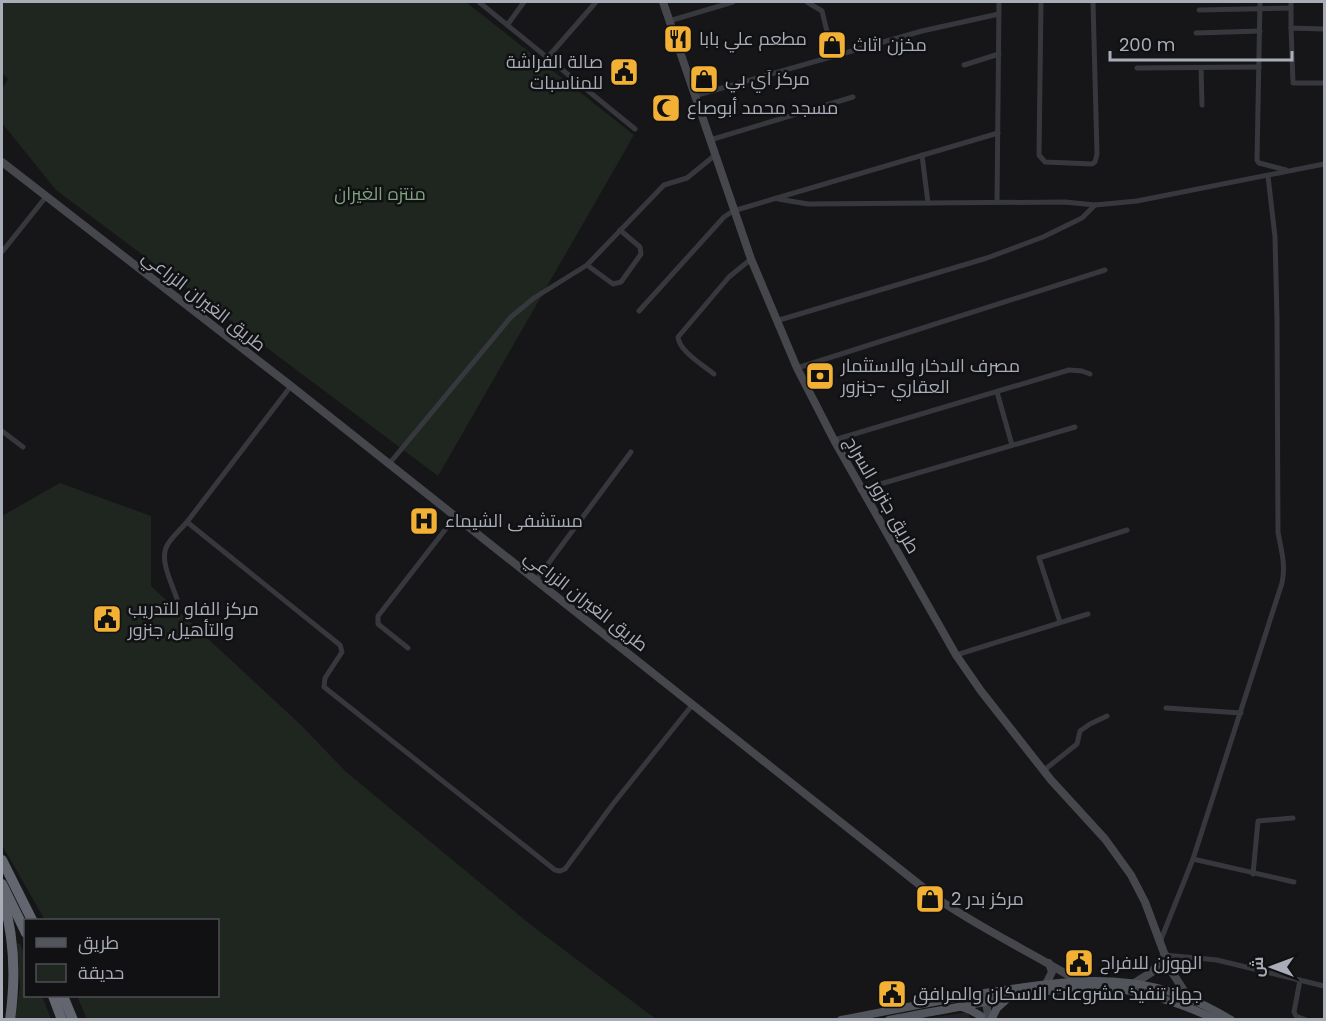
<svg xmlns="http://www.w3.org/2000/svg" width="1326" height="1021" font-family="Poppins,Cairo,sans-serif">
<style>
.built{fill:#222225}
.green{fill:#1e261f}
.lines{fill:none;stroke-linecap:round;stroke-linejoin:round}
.street{stroke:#37383d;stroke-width:5}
.secondary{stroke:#45474d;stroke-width:8}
.primary{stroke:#53555c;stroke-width:8}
.highway{stroke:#63666e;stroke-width:10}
.labels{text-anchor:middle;stroke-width:5;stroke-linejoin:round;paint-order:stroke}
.poi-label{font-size:18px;fill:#a8adb8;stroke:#111113;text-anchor:start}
.park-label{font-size:18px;fill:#7fa381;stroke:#111113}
.street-label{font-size:18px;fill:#a8adb8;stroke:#111113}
</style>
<rect width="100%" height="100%" fill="#161618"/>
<path class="built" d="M968 1012 970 1019 916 1020Z"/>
<g class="green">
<path d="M2 2H466L634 135 438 476 56 190 2 123V89L8 79 2 73Z"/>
<path d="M60 483 151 516V586L302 726 345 771 531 925 656 1019H87L77 996H218V920H45L2 845V516Z"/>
<path d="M17 943 20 944 25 954 26 996H42L51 1019 15 1020 20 986Z"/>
</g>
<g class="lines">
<g class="street">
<path d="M479 2 635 129"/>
<path d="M807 2 822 11 833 56"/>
<path d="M1041 2 1039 155 1045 162 1092 164 1095 162 1097 154 1093 2"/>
<path d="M1260 2 1257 160 1259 163 1286 170"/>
<path d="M1199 10 1291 8"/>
<path d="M669 21 733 2"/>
<path d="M508 24 524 2"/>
<path d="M1291 28V2"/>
<path d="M1324 29 1291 28 1293 83H1324"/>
<path d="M1196 33 1260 31"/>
<path d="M548 57 596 2"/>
<path d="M964 65 999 54"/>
<path d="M1137 68 1259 67"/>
<path d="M1201 68 1202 105"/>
<path d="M694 96 922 31 999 14"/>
<path d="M710 140 853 97"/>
<path d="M922 155 928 203"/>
<path d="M778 199 808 204 1065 202 1095 205 1137 201 1324 164"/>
<path d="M997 202 999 2"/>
<path d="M2 252 45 198"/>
<path d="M587 265 613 284 621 282 641 254 640 247 620 230"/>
<path d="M639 311 724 217 733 211 998 133"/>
<path d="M776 321 987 258 1043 237 1082 218 1095 205"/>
<path d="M797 368 1105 270"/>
<path d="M714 374C703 365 679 351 678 337L729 277 751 259"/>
<path d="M997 392 1012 445"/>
<path d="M2 431 23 447"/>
<path d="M834 440 1069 370 1082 371 1090 374"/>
<path d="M389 464 511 317 534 298 587 265 664 185 687 178 714 156"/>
<path d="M860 490 1075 427"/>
<path d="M187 522 340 645 342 652 325 678 324 687 555 870 560 871 565 869 613 804 693 704"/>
<path d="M536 580 631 452"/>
<path d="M177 599C172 583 158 559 168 544 173 536 181 529 187 522L291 386"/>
<path d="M1060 622 1039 558 1127 530"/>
<path d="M408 648 378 624V616L455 517"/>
<path d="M956 655 1088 614"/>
<path d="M1166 708 1241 713"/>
<path d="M1043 771 1077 744 1080 731 1090 724 1107 716"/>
<path d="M1193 859 1294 882"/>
<path d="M1253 874 1258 821 1293 818"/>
<path d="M1160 942 1193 859 1282 583C1286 564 1281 550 1278 532L1277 319 1275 237 1268 176"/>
<path d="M1165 955 1217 960 1324 986"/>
<path d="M1300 980 1294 1012 1296 1016 1306 1020"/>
</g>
<g class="secondary">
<path d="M663 2 751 259 797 368 834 440 956 655 981 691 1051 780 1105 839 1131 875 1145 902 1170 969 1188 997"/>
<path d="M2 162 291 386 935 897C981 929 1031 952 1078 981"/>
<path d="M1046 984 1052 972 1049 963"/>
<path d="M1133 984 1152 972 1165 955"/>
<path d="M985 997 989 1020"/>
</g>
<g class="primary">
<path d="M962 1007 970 1010 981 1016"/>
<path d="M841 1020C898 1009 954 997 1011 989 1051 983 1089 978 1129 983 1165 987 1200 1001 1231 1020"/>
<path d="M889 1020C919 1014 949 1009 979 1003 1024 994 1071 985 1116 989 1152 993 1185 1005 1217 1020"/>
<path d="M991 1020 997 1008 1007 999"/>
</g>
<g class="highway">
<path d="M2 860 32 920"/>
<path d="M2 884 26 933"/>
<path d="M2 896C15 937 16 977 10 1020"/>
<path d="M53 996 62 1020"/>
<path d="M63 996 73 1020"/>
</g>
</g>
<defs>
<g id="restaurant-square" transform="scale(1.5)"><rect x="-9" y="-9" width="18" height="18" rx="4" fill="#f2b134" stroke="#111113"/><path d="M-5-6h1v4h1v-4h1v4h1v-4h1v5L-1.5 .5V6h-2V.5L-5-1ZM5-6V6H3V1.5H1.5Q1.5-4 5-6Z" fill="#111"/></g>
<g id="shop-square" transform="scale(1.5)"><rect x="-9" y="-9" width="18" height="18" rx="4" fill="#f2b134" stroke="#111113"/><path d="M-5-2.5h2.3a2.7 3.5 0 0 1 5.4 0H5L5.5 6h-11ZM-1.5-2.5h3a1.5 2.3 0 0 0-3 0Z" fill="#111"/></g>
<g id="civic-square" transform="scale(1.5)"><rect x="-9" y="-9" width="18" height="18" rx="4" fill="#f2b134" stroke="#111113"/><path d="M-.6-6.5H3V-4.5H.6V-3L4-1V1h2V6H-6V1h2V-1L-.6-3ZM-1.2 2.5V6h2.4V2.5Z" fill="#111"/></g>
<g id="mosque-square" transform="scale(1.5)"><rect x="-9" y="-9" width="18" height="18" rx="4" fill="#f2b134" stroke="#111113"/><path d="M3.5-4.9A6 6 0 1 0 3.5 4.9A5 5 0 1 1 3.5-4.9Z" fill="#111"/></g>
<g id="bank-square" transform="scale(1.5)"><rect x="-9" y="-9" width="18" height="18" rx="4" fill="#f2b134" stroke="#111113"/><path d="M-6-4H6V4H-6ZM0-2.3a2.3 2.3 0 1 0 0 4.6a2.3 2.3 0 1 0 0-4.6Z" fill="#111"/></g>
<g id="hospital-square" transform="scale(1.5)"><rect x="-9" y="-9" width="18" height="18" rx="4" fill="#f2b134" stroke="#111113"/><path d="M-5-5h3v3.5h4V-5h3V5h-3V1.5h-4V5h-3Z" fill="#111"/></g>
</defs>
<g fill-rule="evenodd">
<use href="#restaurant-square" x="678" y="39"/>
<use href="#shop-square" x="832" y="45"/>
<use href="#civic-square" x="624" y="72"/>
<use href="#shop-square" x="704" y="79"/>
<use href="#mosque-square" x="666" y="108"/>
<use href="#bank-square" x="820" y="376"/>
<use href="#hospital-square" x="424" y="521"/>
<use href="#civic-square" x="107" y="619"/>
<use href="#shop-square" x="930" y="899"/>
<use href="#civic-square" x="1079" y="963"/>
<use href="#civic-square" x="892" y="994"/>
</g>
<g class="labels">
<g class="poi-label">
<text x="699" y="45">مطعم علي بابا</text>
<text x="853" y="51">مخزن اثاث</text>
<text x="603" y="68" text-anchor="end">صالة الفراشة<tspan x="603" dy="21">للمناسبات</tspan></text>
<text x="725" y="85">مركز اَي بي</text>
<text x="687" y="114">مسجد محمد أبوصاع</text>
<text x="841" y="372">مصرف الادخار والاستثمار<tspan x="841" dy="21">العقاري -جنزور</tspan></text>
<text x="445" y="527">مستشفى الشيماء</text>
<text x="128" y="615">مركز الفاو للتدريب<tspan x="128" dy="21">والتأهيل, جنزور</tspan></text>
<text x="951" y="905">مركز بدر 2</text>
<text x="1100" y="969">الهوزن للافراح</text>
<text x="913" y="1000">جهاز تنفيذ مشروعات الاسكان والمرافق</text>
</g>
<g class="park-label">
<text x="380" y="200">منتزه الغيران</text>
</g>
<g class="street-label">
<text transform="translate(204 301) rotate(38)" y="6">طريق الغيران الزراعي</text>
<text transform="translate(882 495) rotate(60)" y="6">طريق جنزور السراج</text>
<text transform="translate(586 601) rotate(38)" y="6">طريق الغيران الزراعي</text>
</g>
</g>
<rect width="1326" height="1021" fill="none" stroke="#a8adb8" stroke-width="6"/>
<rect x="24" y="919" width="195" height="78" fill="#111113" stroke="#4d4f55" stroke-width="1.5"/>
<rect x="36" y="938" width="30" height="9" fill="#53555c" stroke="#4d4f55" stroke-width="1.5"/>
<text x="78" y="949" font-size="18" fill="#a8adb8">طريق</text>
<rect x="36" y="964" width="30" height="18" fill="#1e261f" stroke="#4d4f55" stroke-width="1.5"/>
<text x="78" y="979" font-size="18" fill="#a8adb8">حديقة</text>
<g transform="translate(1272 967) rotate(270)" stroke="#111113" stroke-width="4.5" paint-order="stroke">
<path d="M0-4.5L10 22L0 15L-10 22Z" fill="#a8adb8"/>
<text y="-9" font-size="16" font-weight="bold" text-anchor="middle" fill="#a8adb8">ش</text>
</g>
<path d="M1110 51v9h182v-9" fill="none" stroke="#a8adb8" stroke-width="3"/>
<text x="1119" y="51" font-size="18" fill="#a8adb8" stroke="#111113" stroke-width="4.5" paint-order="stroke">200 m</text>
</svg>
